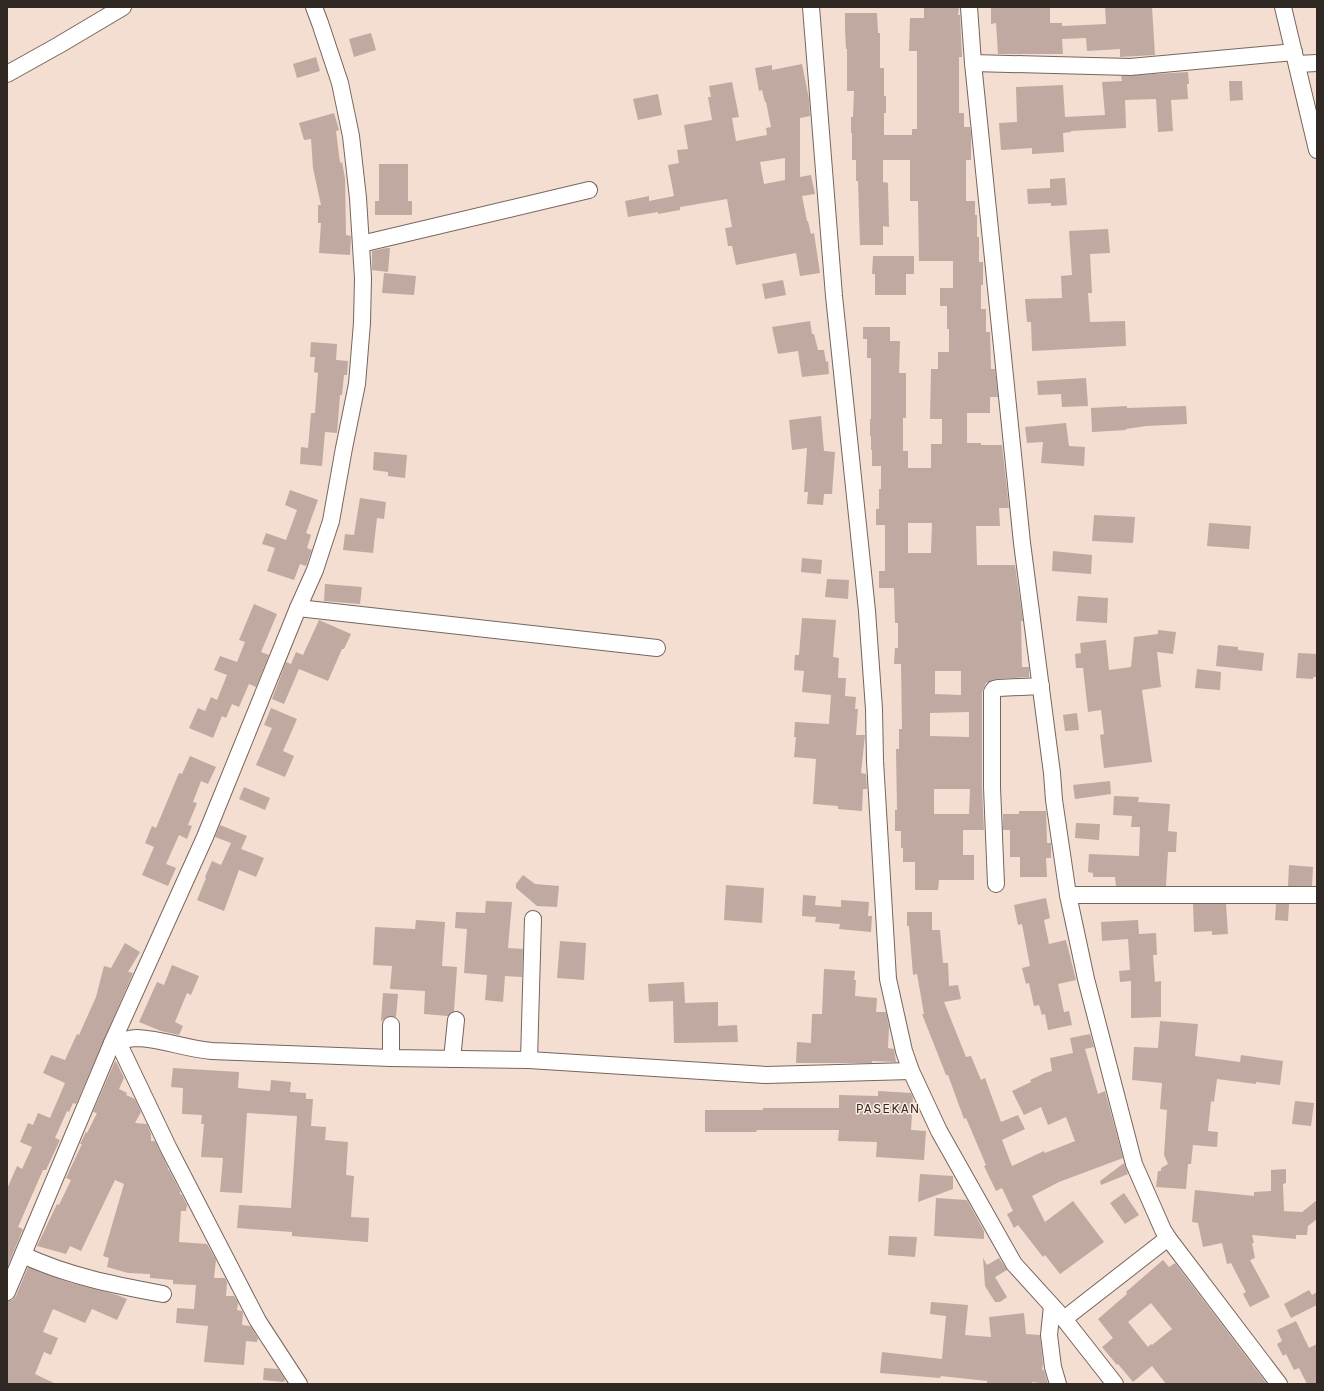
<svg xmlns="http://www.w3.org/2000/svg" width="1324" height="1391" font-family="Karla,sans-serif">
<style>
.building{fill:#bfa9a1;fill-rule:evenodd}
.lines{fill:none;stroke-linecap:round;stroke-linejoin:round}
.minor-casing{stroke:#77655b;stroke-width:18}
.minor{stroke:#fff;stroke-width:16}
.labels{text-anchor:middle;stroke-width:3;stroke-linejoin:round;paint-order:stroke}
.quarter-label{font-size:14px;letter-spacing:1px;fill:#302823;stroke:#feece3}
</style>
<rect width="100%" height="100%" fill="#f4ded2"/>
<g class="building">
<path d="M924 7H959L958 15H960L962 57H959V113H964V127H970L971 134V160H966V201H975V215H977V237H979V262H983V285H981V309H986V332H990L991 369H995L998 397H990V413H967V443H981V445H1002L1009 508H999L1000 526H976L977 565H1015L1023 621H1021L1022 667H1029V677L996 679 986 683 984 687 982 692V787L984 830H963V855H974V880H939L938 890H915V862H903V848H901V831H895V810H897L896 749H899V729H902L901 664H894L895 648H898V623H895L894 588H879V571H885V525H876V509H879V489H881V466H872V450H871V436H870V419H871V358H867V339H863V327H890V341H900L899 373H906V418H903V451H908V468H931V444H942V419H930L931 369H938V352H949V329H947V306H940V288H953V261H919L918 201H910V160H883V182L888 183 889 227 883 226V245H860L858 181H856V160H852V133H851V117H853L854 91H847V49H846L845 30V13H877L878 33H880V68H884V96H886V113H884V135H912V129H917V51H909L910 18H924ZM908 523H932L931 553H908ZM935 671H961V695L935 694ZM969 712V737L930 736V713ZM934 789H970L969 814H934Z"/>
<path d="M991 7H1050V23H1062V26L1106 24 1105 7H1152L1155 55 1120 57V49L1087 51 1086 38 1062 39 1063 54H998L996 23 991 24Z"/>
<path d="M371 33 376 50 354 57 349 39Z"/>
<path d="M316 57 320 71 297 78 293 64Z"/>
<path d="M802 64 809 99 810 116 800 118V177L811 175 815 194 802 196 807 221H808L811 234 814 233 820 273 800 276 796 253 736 265 732 246H728L725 228 732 227 727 199 680 207V210L658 214V212L628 217 625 201 649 196V201L674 196 668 165 679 163 677 150 688 149 684 125 712 120 708 97H711L709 86 732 82 739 117 732 118 736 141 767 135 766 128 771 127 766 102H765L762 90 759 91 755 68 772 65V70ZM785 158V180L764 184 760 162Z"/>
<path d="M1188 72 1189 84H1187L1188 99 1171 100 1173 131 1158 132 1156 99 1125 100 1126 128 1071 131V132L1063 133 1064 152 1032 154V148L1001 150 999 123 1017 122 1016 87 1063 85 1065 117 1105 115 1102 82 1122 81 1121 76Z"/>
<path d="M1229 81H1242L1243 100 1230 101Z"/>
<path d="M658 94 662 115 638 120 633 99Z"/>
<path d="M334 113 339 130 336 131 340 163 342 162 345 178 346 235 351 236 350 255 319 253 321 223H318V205H321L313 168 311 139 304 140 299 123Z"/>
<path d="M379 164H408V201H412V215H375V201H379Z"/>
<path d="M1065 178 1067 205 1051 206V203L1028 204 1027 189 1050 188V179Z"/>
<path d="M1108 229 1110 253 1090 254 1092 293H1088L1090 322 1125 321 1126 346 1032 351 1031 322H1027L1025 299 1062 298 1061 276 1072 275 1069 231Z"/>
<path d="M387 248H390L388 272 372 270V251Z"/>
<path d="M873 256H914V274H906V295H875V274H872Z"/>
<path d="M384 273 416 276 414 295 382 293Z"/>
<path d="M783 280 786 295 765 299 762 284Z"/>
<path d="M810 321 812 334H814L818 350H824L826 362 828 361 829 374 802 377 798 351 778 354 772 327Z"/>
<path d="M311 342 337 344 336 360 348 361 347 375H344L342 395H340L337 433 325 432 322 466 300 464 301 447 308 448 311 413H315L318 373 314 372 315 357H310Z"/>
<path d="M1086 378 1088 406 1062 407 1061 394 1038 395 1037 381Z"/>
<path d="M1127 406V408L1186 406 1187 424 1146 426 1126 429V430L1092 432 1091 408Z"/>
<path d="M821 416 824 451 835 452 832 494H824L823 505 807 504 808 492H804L807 448 792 450 789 420Z"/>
<path d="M1066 423 1069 446 1085 447 1084 466 1041 463 1043 442 1027 443 1025 427Z"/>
<path d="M374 452 407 455 405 478 388 476V472L373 470Z"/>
<path d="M290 490 318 500 306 533 311 535 307 548 312 550 306 566 300 564 294 580 267 571 275 548 262 544 266 533 286 540 297 510 285 505Z"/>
<path d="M360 498 386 502 384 519 377 518 373 553 343 550 345 534 354 535Z"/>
<path d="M1094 515 1135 517 1133 543 1092 541Z"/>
<path d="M1209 523 1251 526 1249 549 1207 546Z"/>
<path d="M1053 551 1092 555 1091 574 1052 571Z"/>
<path d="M802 558 822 560 821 574 801 572Z"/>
<path d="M827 579 849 580 848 599 825 597Z"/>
<path d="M325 584 362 587 360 604 324 601Z"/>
<path d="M1078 596 1108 598 1107 623 1076 621Z"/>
<path d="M254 604 277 614 261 652 269 655 256 687 249 684 239 707 232 704 226 718 222 716 213 738 189 728 198 708 205 711 211 697 217 700 227 675 214 670 220 656 237 662 245 642 239 640Z"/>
<path d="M802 618 836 620 833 657 839 658 838 678H846L845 696 856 697 855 709H858L856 735H865L861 773 866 774 867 789H863L862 811 838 809V806L813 804 816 759 794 757 796 737H794L795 722 829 724 831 695 802 692 804 671 794 670 795 655H799Z"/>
<path d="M319 620 351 634 344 649H342L328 681 299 669 284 704 272 699 286 662 291 664 296 652 303 655Z"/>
<path d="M1158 630 1176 632 1173 654 1157 652 1161 687 1142 690 1152 762 1104 768 1100 735 1104 734 1101 710 1088 712 1083 668H1076L1075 654 1081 653 1080 643 1106 640 1109 670 1131 667 1134 637 1158 634Z"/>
<path d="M1218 645 1238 647V650L1264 653 1262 671 1216 666Z"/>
<path d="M1298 653 1317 654V677H1313V679L1296 678Z"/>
<path d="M1197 669 1221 672 1220 690 1195 688Z"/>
<path d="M271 708 297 719 283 751 294 756 285 777 256 765 272 728 264 725Z"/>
<path d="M1077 713 1079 730 1065 731 1063 715Z"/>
<path d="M190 756 216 767 208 784 201 781 193 802 197 803 188 825 192 826 187 839 179 835 166 864 176 868 168 886 142 875 154 847 145 843 152 826 156 828 179 773 182 774Z"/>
<path d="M1110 781 1111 794 1075 799 1073 785Z"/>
<path d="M244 787 270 798 265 810 239 799Z"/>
<path d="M1114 796 1139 797 1138 802 1170 804 1168 831 1177 832 1176 852H1168L1166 886H1116L1115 877H1093V873L1088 872 1089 854 1139 856 1140 827H1131L1132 816 1113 815Z"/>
<path d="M1019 811H1046L1047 843H1051V858H1046L1047 877H1020V857H1010V830H1003V814H1019Z"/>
<path d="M1076 823 1100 824 1099 840 1075 838Z"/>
<path d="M220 825 247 836 241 849 264 858 256 877 239 870 224 911 197 900 206 878 205 877 212 861 221 865 231 843 215 837Z"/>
<path d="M1289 865 1313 867 1312 886H1288Z"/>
<path d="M523 875 535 884 559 886 557 907 537 906 516 888V884Z"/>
<path d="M726 885 764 888 762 923 724 920Z"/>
<path d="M803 895 816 896 815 905 841 907V900L869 902 868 916H872L871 932 839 929 840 924 815 922 816 917 802 916Z"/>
<path d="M1046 898 1050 918 1044 920 1049 944 1066 940 1076 980 1058 984 1064 1012 1069 1011 1072 1025 1048 1030 1045 1014 1042 1015 1039 1005 1034 1006 1029 983 1026 984 1022 968 1030 966 1022 924 1018 925 1014 905Z"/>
<path d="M486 901 512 902 508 948 523 949 522 977 505 976 503 1002 485 1000 487 975 464 973 467 929 455 928 456 912 485 913Z"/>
<path d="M1193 904H1226L1228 934 1212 935V931L1194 932Z"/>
<path d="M1276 904H1289L1288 921 1275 920Z"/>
<path d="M907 912H932V930H940L943 963H948L949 986 958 985 961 999 944 1002 966 1057 971 1056 981 1080 985 1078 1001 1122 1018 1115 1025 1129 1002 1140 1012 1166 1044 1151 1045 1153 1075 1141 1066 1117 1048 1125 1041 1107 1024 1115 1012 1091 1031 1082 1030 1080 1045 1073 1052 1071 1050 1058 1073 1053 1070 1038 1090 1034 1094 1047 1085 1049 1098 1094 1105 1091 1123 1158 1059 1182 1032 1196 1045 1222 1073 1201 1104 1242 1060 1274 1045 1255 1043 1257 1018 1225 1014 1228 1007 1214 1013 1211 1002 1188 996 1191 984 1166 986 1165 966 1118 964 1119 948 1075H946L922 1014H924L917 974 913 975 909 926H907Z"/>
<path d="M416 920 445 922 442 966 457 967 454 1011 448 1016 424 1014 425 991 390 989 392 966 373 965 375 927 415 929Z"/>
<path d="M1138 920 1139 934 1156 933 1157 955H1153L1155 982 1161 981V1017L1131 1018V981L1120 982 1119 971 1130 970 1128 939 1102 941 1101 922Z"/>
<path d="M560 941 586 943 584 980 557 978Z"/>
<path d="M125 943 140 952 128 972 133 973 76 1104 73 1103 69 1112 67 1111 55 1138 60 1140 46 1170H43L25 1211 18 1227 23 1229 7 1268V1189L17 1166 22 1169 32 1147 20 1142 28 1123 33 1125 38 1113 50 1118 65 1083 43 1073 51 1055 65 1060 77 1034 79 1035 96 997 104 966 111 968Z"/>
<path d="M172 965 199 976 191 995 187 993 175 1022 183 1026 179 1035 161 1031 139 1022 157 982 164 985Z"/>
<path d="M824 969 855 971 854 980H856L855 996 877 998 876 1012H886L889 1027 888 1048 894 1049 896 1062 872 1061V1063H796L797 1042 811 1043 812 1014H822Z"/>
<path d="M684 982 685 1003 718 1002V1026L737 1025 738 1042 674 1043 673 1001 649 1002 648 984Z"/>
<path d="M383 993 398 994 396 1017 391 1016 387 1017 382 1021H381Z"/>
<path d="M1160 1021 1198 1024 1195 1056 1240 1062 1241 1055 1283 1061 1280 1085 1256 1082V1084L1217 1079 1214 1102 1211 1101 1208 1131 1218 1132 1217 1147 1193 1145 1191 1164H1188L1186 1189 1156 1187 1158 1171H1161V1168L1168 1164 1164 1155 1167 1110 1160 1109 1162 1083 1132 1080 1134 1047 1158 1048Z"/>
<path d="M115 1061 117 1063 124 1078 119 1089 127 1093 126 1095 135 1099 141 1112 135 1123 147 1124 151 1134V1141H155L168 1168V1170H169L180 1191V1194L182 1195 187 1205 186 1211H181L179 1242 207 1244 216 1260 214 1278H225L227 1282 226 1296H234L238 1302 237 1310 242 1311 243 1313 242 1325 250 1326 258 1338 257 1342 246 1341 244 1365 204 1362 208 1326 176 1323 177 1308 194 1309 196 1285 173 1284V1280L150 1278V1274L128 1273 107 1267 109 1258 103 1256 124 1184 115 1180 81 1251 70 1246 66 1254 37 1246 57 1204 59 1205 71 1180 66 1178 82 1144H80L86 1132 87 1133 97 1113 93 1112Z"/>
<path d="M173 1068 239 1072 238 1088 270 1091 271 1080 291 1082 290 1092 306 1093V1099H313L311 1126 326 1127 325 1140 348 1142 346 1175 354 1176 351 1217 369 1218 368 1242 292 1236V1232L237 1228 239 1205 291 1208 297 1116 247 1113 242 1193 220 1192 223 1158 201 1157 204 1124H201L202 1115 182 1114 183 1088 171 1087Z"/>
<path d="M878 1091 911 1093 913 1098 911 1130 926 1131 924 1160 876 1157 877 1142 838 1141 839 1130H757L756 1132H705V1110H763V1108H839V1095L878 1096Z"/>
<path d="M1295 1101 1314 1103 1311 1126 1292 1124Z"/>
<path d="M1124 1163 1128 1174 1101 1185 1100 1181Z"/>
<path d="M1286 1169V1183L1283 1184 1284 1211 1302 1212 1317 1200V1219L1308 1226 1307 1235H1296V1239L1252 1235 1254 1243H1252L1255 1258 1250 1260 1270 1297 1250 1307 1243 1294 1246 1292 1231 1263 1227 1264 1222 1243 1203 1247 1198 1223 1192 1222 1195 1190 1254 1196V1192L1271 1191V1170Z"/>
<path d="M920 1174 953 1176V1189L918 1202Z"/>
<path d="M1124 1193 1139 1215 1125 1224 1110 1203Z"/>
<path d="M936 1198 967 1200 984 1231V1239L934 1236Z"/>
<path d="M889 1236 917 1237 915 1257 888 1255Z"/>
<path d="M983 1258 987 1265 999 1258 1007 1270 995 1277 1007 1297 1000 1302H995L985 1286Z"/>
<path d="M1163 1260 1169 1267 1175 1263 1267 1384H1166L1152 1366 1133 1382 1118 1364 1117 1365 1102 1347 1113 1338 1098 1319 1127 1294 1126 1292ZM1151 1303 1172 1329 1152 1345 1151 1344 1148 1347 1128 1322Z"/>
<path d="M28 1267 71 1283 117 1295 127 1299 117 1320 92 1309 85 1323 53 1309 43 1332 58 1338 51 1355 44 1352 35 1374 56 1384H7V1301L12 1300 16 1296Z"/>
<path d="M1309 1290 1312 1295 1317 1292V1305L1291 1318 1284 1304Z"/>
<path d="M931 1302 968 1305 965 1335 991 1337 989 1317 1024 1313 1026 1334 1040 1335 1043 1364 1042 1370H1044L1048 1384 1032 1382V1384H987V1381L941 1376 940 1378 880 1373 882 1352 942 1359 946 1316 930 1314Z"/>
<path d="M1296 1321 1309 1348 1317 1344V1384H1307L1299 1368 1294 1370 1286 1354 1283 1356 1277 1344 1282 1341 1277 1330Z"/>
<path d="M264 1368 278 1369 285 1379 284 1382 263 1380Z"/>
</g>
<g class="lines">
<g class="minor-casing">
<g id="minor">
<path d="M811 7 834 296 867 611 874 709 875 761 888 979 904 1051 911 1071 939 1131 1014 1264 1064 1319 1115 1384"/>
<path d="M969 7 973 63 1022 543 1052 773 1054 800 1068 895 1086 979 1134 1164 1163 1230 1168 1238 1064 1319"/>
<path d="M1283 7 1317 150"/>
<path d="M973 63 1130 67 1294 52"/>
<path d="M1297 64 1317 63"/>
<path d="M7 74 59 45 123 7"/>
<path d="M361 244 589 190"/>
<path d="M298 608 657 648"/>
<path d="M996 884 992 787V692L994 689 998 688 1041 686"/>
<path d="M1068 895H1317"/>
<path d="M391 1025V1058"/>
<path d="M118 1042 169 1149 258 1321 299 1384"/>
<path d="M112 1043C120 1042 128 1038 137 1038 163 1039 186 1049 212 1051L391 1058 529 1060 766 1075 911 1071"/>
<path d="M452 1059 456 1020"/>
<path d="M529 1060 533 919"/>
<path d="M1168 1238 1279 1384"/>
<path d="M23 1255C68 1276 114 1285 163 1294"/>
<path d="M7 1292 112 1043 205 837 298 608 315 570 331 521 344 448 357 384 362 323 363 278 358 198 351 136 340 83 320 23 314 7"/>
<path d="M1052 1306 1049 1335 1053 1367 1058 1384"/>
</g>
</g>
<use href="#minor" class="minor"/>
</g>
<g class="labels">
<g class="quarter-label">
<text x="888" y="1113">PASEKAN</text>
</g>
</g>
<rect width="1324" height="1391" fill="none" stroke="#302823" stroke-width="16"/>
</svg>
